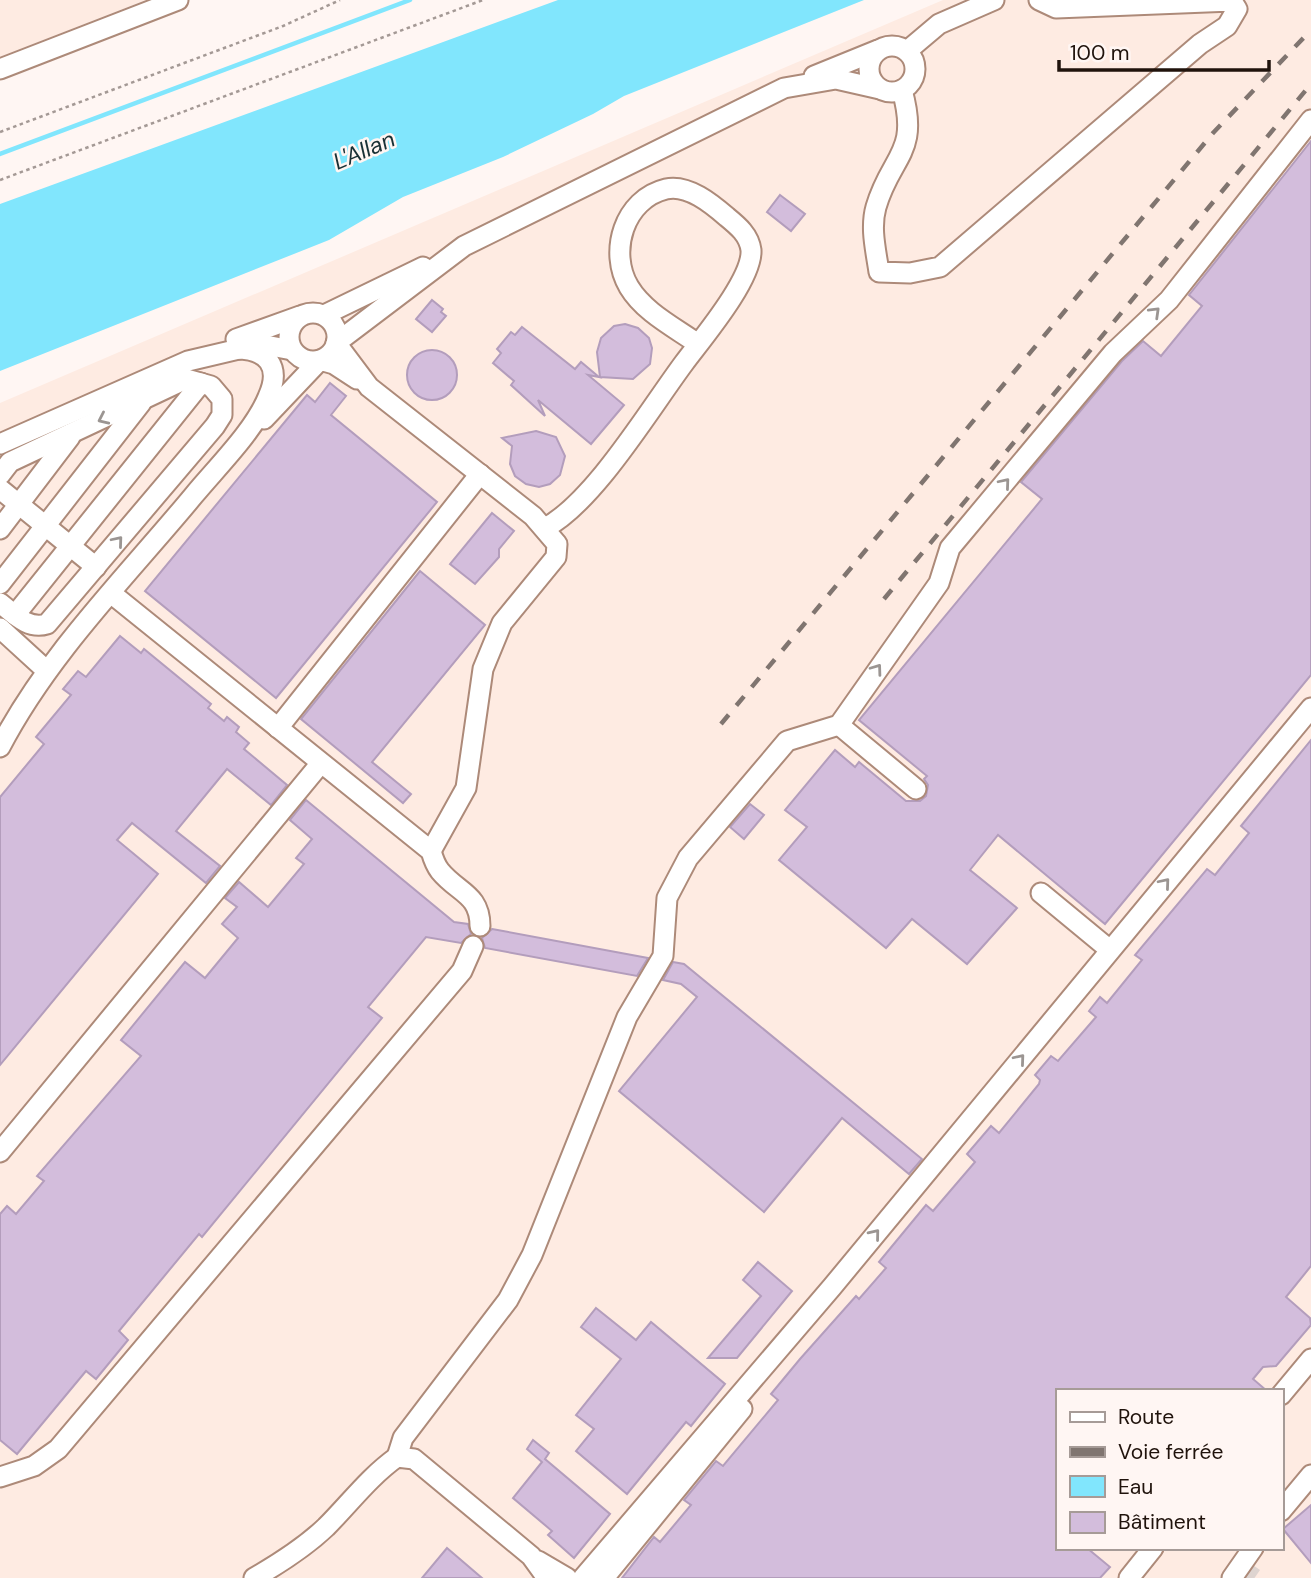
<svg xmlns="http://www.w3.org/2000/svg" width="1311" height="1578" font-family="'DM Sans',sans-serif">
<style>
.built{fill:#feebe2;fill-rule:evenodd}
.water{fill:#81e6fd}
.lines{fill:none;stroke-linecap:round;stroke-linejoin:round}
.stream{stroke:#81e6fd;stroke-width:4.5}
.building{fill:#d3bddc;stroke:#b39dbc;stroke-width:2}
.minor-tunnel{stroke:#ded4d0;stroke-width:19;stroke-dasharray:19 10;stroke-linecap:butt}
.minor-casing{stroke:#ad8a79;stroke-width:23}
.path{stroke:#a49995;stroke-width:2.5;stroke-dasharray:3.5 3.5;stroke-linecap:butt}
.minor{stroke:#fff;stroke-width:19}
.rail{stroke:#807570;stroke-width:4.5;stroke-dasharray:12 12;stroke-linecap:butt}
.oneway{stroke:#9b9592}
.labels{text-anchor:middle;stroke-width:5;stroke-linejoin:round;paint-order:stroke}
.water-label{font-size:23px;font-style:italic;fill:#193035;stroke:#fff6f3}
</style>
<rect width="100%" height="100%" fill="#fff6f3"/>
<g class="built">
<path d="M0 0H146L0 57Z"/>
<path d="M943 0H1311V1578H0V403ZM1057 1391H1281V1548H1057Z"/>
</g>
<path class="water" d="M558 0H864L624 96 593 114 503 157 403 197 329 240 0 371V204Z"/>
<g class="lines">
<path class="stream" d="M0 154 410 0"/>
</g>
<g class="building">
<path d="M1311 141V675L1105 924 998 835 970 870 1017 908 967 964 912 919 886 948 779 860 807 827 785 810 835 750 855 767 859 762 906 801H920L926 796 928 785 924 779 927 776 859 720 1042 499 1021 482 1122 361 1143 341 1161 356 1202 306 1189 295Z"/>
<path d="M780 195 805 214 791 231 767 212Z"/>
<path d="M432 300 443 309 441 312 446 316 432 332 416 319Z"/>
<path d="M625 324 638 328 649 338 652 348 650 364 633 379 600 377 597 352 601 338 614 326Z"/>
<path d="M522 327 575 369 581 362 599 377 588 375 624 405 591 444 538 400 545 416 511 385 514 381 493 363 501 353 497 349 511 332 515 335Z"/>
<circle cx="432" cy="375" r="25"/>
<path d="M330 383 346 396 331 415 437 502 276 698 145 591 307 395 315 402Z"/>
<path d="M536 431 556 437 565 456 560 475 550 484 539 487 526 484 515 476 510 464 512 446 502 438Z"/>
<path d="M492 513 514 531 499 549V557L475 584 450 564Z"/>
<path d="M420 571 485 625 372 762 411 794 403 803 301 719Z"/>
<path d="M120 636 141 653 144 649 211 704 208 708 224 721 227 717 239 727 236 732 249 743 244 749 287 785 271 805 227 769 176 831 220 866 206 883 132 823 117 840 158 874 0 1065V797L44 744 36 737 71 695 63 689 78 671 86 677Z"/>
<path d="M1311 740V1266L1286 1297 1310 1318 1311 1325 1276 1366 1263 1367 1253 1379 1267 1391H1057V1548H1087L1110 1567 1100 1578H622L654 1537 660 1542 691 1505 684 1500 716 1461 723 1466 778 1400 771 1394 800 1359 856 1296 859 1299 886 1268 879 1262 926 1205 933 1211 975 1162 967 1154 991 1126 999 1133 1039 1084 1040 1080 1035 1075 1051 1056 1058 1061 1096 1017 1089 1011 1100 997 1107 1003 1142 960 1135 955 1207 869 1215 875 1249 833 1241 826Z"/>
<path d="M306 800 454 922 468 924 471 934 461 943 426 937 368 1007 382 1018 202 1237 199 1234 119 1331 128 1340 96 1379 86 1371 17 1454 0 1440V1214L7 1206 16 1214 44 1181 37 1176 141 1056 121 1040 185 962 205 978 238 938 222 924 237 907 225 898 239 882 268 907 304 864 296 858 312 839 290 820Z"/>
<path d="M750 804 764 815 744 839 730 827Z"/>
<path d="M492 929 648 958 637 976 485 948 482 938Z"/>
<path d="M673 962 684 964 922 1159 909 1174 842 1118 764 1212 619 1091 697 997 681 984 663 980Z"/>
<path d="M758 1262 792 1291 737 1358H708L761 1296 743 1280Z"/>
<path d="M596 1308 636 1340 651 1322 725 1384 691 1426 686 1422 627 1494 576 1451 594 1429 576 1415 621 1359 581 1327Z"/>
<path d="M533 1440 549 1453 545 1459 610 1514 574 1558 548 1535 552 1531 513 1498 542 1462 527 1449Z"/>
<path d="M1311 1505V1563L1283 1529Z"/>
<path d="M447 1548 482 1578H422Z"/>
</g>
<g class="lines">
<path class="minor-tunnel" d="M1239 1567 1255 1578"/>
<g class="minor-casing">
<g id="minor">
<circle cx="892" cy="69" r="23"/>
<path d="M907 51 939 24 994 0"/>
<path d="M0 69 178 0"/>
<path d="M814 76 878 50"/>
<path d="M902 90C920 154 891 155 876 207 870 228 876 251 879 272L910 273 940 267 1200 44 1227 26 1237 9 1232 1 1056 8 1039 0"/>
<circle cx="313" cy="337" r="24"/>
<path d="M324 315 423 267"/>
<path d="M236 339 300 316"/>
<path d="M264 419 320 360 334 364 357 379"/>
<path d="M0 444 188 361 260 344 292 350"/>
<path d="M0 475 10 462 186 379 211 386 222 399V415L215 426 47 624C28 630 14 614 0 603"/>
<path d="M0 489 96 567"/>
<path d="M545 528C594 502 649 410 684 363 701 340 753 279 751 250 749 235 738 226 727 217 712 204 688 184 666 189 624 199 608 252 629 287 644 312 674 327 698 344"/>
<path d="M0 529 70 437"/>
<path d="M0 584 141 403"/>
<path d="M112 594 431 851C433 858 436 866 440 871 458 893 480 894 480 926"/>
<path d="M15 615 201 383"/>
<path d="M0 628 47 671"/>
<path d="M839 725 916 789"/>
<path d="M278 728 480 474"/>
<path d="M0 747C49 653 127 576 194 495 218 466 254 431 268 397 282 366 267 349 236 349"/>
<path d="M431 851 466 788 483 669 502 623 556 557 557 544 533 516 369 387 336 343 464 246 784 88 836 79 880 89"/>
<path d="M1041 893 1110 950"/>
<path d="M0 1152 321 763"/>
<path d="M1281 1395 1311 1359"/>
<path d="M397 1457 403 1438 508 1300 532 1255 627 1017 663 956 667 898 688 858 787 741 839 725 939 583 950 548 1113 353 1169 300 1311 120"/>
<path d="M0 1477 34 1466 58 1449 462 971 473 946"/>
<path d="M1281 1511 1311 1475"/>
<path d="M538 1561 567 1578"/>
<path d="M254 1578C280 1563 305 1547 326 1527 350 1503 369 1477 397 1457L414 1459 531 1556 547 1578"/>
<path d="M583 1578 832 1287 1311 708"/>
<path d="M604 1578 742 1409"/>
<path d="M1129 1578 1153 1548"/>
<path d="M1232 1578 1253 1548"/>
</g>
</g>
<g class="path">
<path d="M0 132 283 26 340 0"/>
<path d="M0 180 483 0"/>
</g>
<use href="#minor" class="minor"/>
<g class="rail">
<path d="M884 599 1311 84"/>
<path d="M721 724 1213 133 1311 30"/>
</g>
</g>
<defs><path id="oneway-chevron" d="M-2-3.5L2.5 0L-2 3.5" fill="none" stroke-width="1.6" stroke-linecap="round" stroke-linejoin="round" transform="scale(1.75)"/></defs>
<g class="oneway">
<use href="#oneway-chevron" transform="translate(1155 312) rotate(-44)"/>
<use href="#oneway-chevron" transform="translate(103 419) rotate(155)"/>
<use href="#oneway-chevron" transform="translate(1005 483) rotate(-50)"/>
<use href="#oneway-chevron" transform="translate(118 541) rotate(-50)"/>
<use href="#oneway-chevron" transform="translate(877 669) rotate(-54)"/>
<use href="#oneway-chevron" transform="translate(1165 883) rotate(-50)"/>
<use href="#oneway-chevron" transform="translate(1020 1059) rotate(-50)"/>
<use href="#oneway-chevron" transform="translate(875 1234) rotate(-51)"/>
</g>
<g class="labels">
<g class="water-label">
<text transform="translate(364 150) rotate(-23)" y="8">L'Allan</text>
</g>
</g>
<rect x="1056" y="1389" width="228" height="161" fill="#fff6f3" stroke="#a69b97" stroke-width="2"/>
<rect x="1070" y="1412" width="35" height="10" fill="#ffffff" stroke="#a69b97" stroke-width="2"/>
<text x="1118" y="1424" font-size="21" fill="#20130c">Route</text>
<rect x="1070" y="1447" width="35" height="10" fill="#807570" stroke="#a69b97" stroke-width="2"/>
<text x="1118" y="1459" font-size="21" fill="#20130c">Voie ferrée</text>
<rect x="1070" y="1476" width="35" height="21" fill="#81e6fd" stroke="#a69b97" stroke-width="2"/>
<text x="1118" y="1494" font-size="21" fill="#20130c">Eau</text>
<rect x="1070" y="1512" width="35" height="21" fill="#d3bddc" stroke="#a69b97" stroke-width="2"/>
<text x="1118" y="1529" font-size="21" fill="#20130c">Bâtiment</text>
<path d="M1059 60v10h210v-10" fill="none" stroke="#20130c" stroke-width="3.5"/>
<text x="1070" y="60" font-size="21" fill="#20130c" stroke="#fff6f3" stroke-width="5" paint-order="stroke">100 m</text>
</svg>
